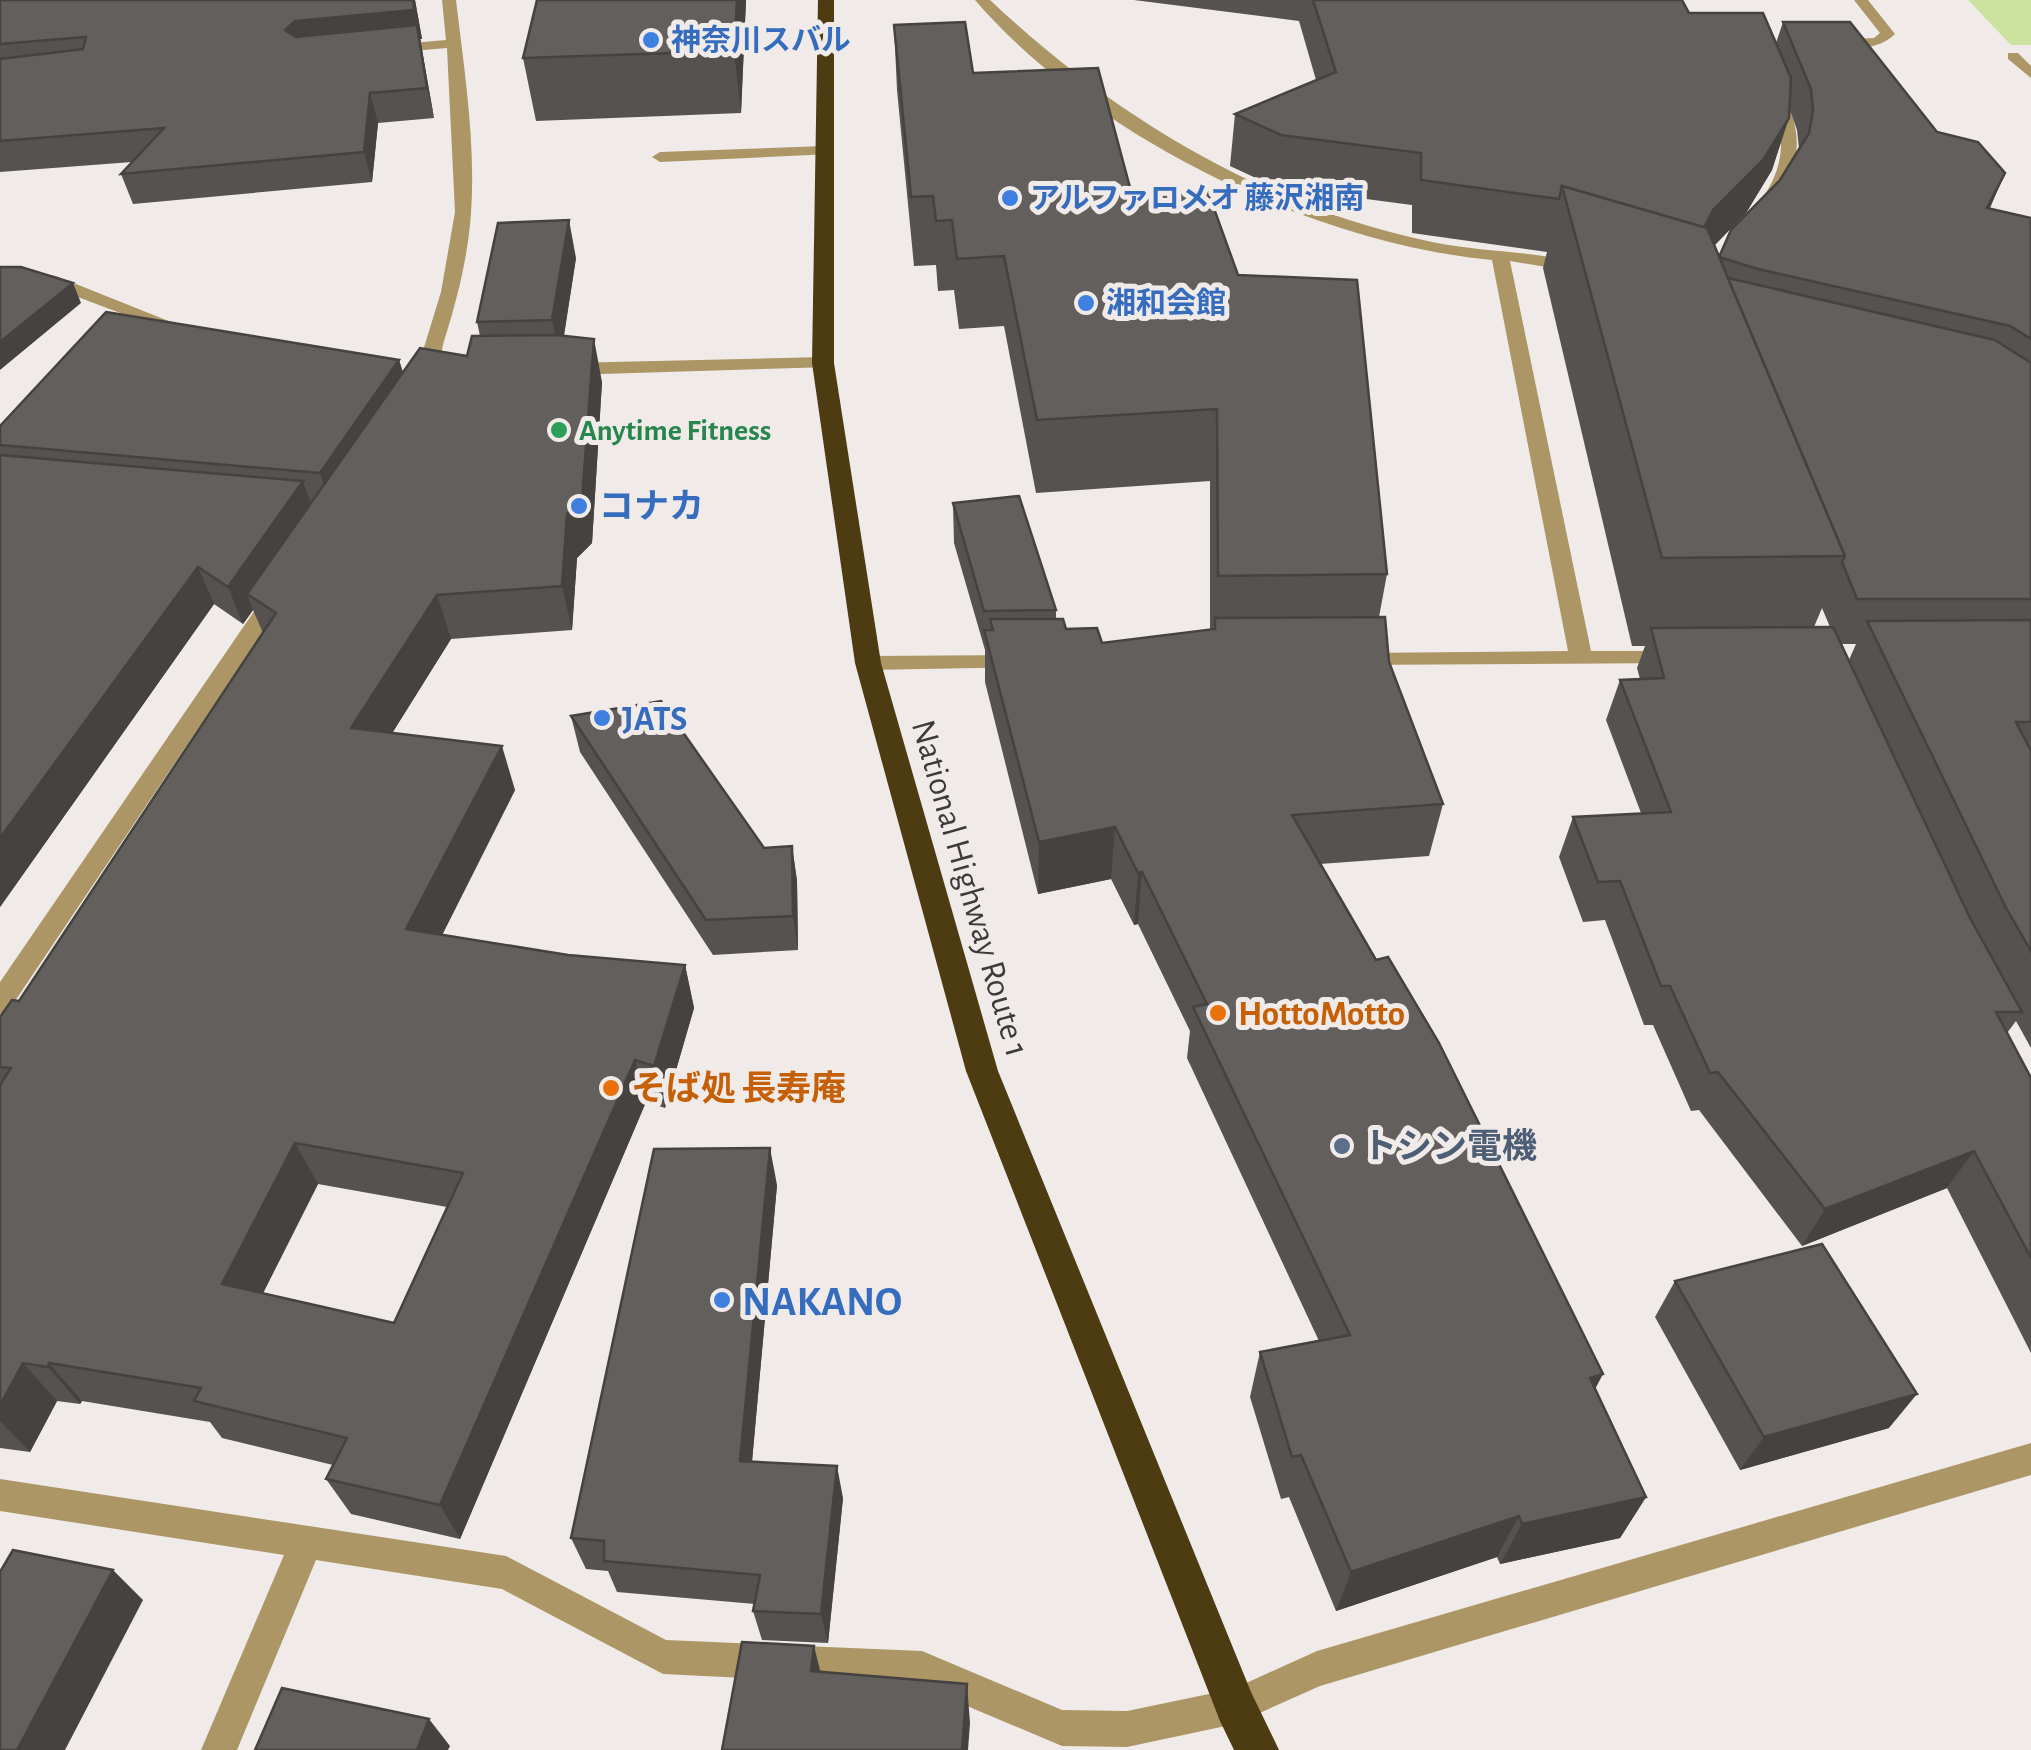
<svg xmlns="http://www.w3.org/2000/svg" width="2031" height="1750" font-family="'Alegreya Sans','Noto Sans JP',sans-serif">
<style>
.green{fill:#cce3a0}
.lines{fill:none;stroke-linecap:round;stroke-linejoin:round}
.minor{fill:#ac9666;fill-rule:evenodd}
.highway{fill:#4d3b11;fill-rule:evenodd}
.wall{fill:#55524f;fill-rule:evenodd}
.shaded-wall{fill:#454240}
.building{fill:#635f5c;stroke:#454240;stroke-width:2.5;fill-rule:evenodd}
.shop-dot{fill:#3f7fe0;stroke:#f0ebe8;stroke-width:4}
.leisure-dot{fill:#2e9e5b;stroke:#f0ebe8;stroke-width:4}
.food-dot{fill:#e8710a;stroke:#f0ebe8;stroke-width:4}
.service-dot{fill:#5c6f8a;stroke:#f0ebe8;stroke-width:4}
.labels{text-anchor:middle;stroke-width:10;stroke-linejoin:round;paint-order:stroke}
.far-shop-label{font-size:30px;font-weight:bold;fill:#366cbe;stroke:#f0ebe8;text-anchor:start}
.far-leisure-label{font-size:30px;font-weight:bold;fill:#27864d;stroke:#f0ebe8;text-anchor:start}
.shop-label{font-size:35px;font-weight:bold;fill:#366cbe;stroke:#f0ebe8;text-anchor:start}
.street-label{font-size:35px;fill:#3d3b3a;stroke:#f0ebe8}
.food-label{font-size:35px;font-weight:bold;fill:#c56008;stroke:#f0ebe8;text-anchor:start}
.service-label{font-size:35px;font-weight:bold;fill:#4e5e75;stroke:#f0ebe8;text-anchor:start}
.near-shop-label{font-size:42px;font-weight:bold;fill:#366cbe;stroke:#f0ebe8;text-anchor:start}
</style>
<rect width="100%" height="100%" fill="#f0ebe8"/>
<path class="green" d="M1968 0H2031V45H2011Z"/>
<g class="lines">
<g class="minor">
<path d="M442 0H456C464 68 476 143 471 213 468 257 457 300 444 341 439 358 443 369 433 384L426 386 417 380 423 371 422 354 441 292 455 212 447 48 389 53 382 49 389 45 446 40Z"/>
<path d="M975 0H990C1114 117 1263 207 1432 242 1481 252 1532 251 1582 263V271L1576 272 1510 261 1591 651H1673L1681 653 1684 658 1681 663 1350 665 1347 660 1350 655 1358 653 1568 651 1492 260C1313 243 1094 138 975 0Z"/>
<path d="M1854 0H1868L1895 34C1878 51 1852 49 1829 46V40L1874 38 1880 33Z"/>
<path d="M2008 53H2018L2031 66V78L2008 59Z"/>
<path d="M1776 89 1781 91C1803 129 1802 163 1778 199L1772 201 1764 196C1786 162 1786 131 1768 94Z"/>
<path d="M825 146 831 148V154L660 162 652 157 660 152Z"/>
<path d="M0 267 56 276 196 332 187 337 181 336 46 285 0 277Z"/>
<path d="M823 357 832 363 830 367 568 375 559 369 568 363Z"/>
<path d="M278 586 289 593 9 1010 0 1014V982L270 588Z"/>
<path d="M1018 655 1026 657 1029 662 1026 667 868 670 857 663 868 656Z"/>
<path d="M2031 1443V1475L1320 1686 1235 1724 1127 1747 1062 1746 922 1687 663 1674 502 1589 316 1560 237 1750H201L284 1555 0 1511V1479L506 1556 666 1640 922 1651 1062 1710 1127 1711 1233 1689 1317 1651Z"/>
</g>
<path class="highway" d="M818 0H834V363L881 663 998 1071 1251 1692 1279 1750H1234L1220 1721 966 1071 855 663 812 363Z"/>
</g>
<g class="wall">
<path d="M0 0H415L422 39H420L434 118 378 123 372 182 133 204 121 174 132 162 0 172Z"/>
<path d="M537 0H746L741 113 536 121 523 58Z"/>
<path d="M1134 0H1682L1689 13 1776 43 1783 22 1990 209 2031 218V1048L2016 1021 2007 1033 2031 1078V1353L1947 1188 1802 1246 1699 1110 1691 1111 1653 1025H1644L1605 920 1583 922 1559 857 1573 817 1641 813 1606 720 1620 680 1640 679 1637 668 1645 646H1632L1543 268 1547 252 1412 233V205L1275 187 1230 166 1235 114 1316 80 1299 21ZM1790 110 1797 130 1799 149 1780 180 1718 256 1714 246 1746 213 1772 170ZM1822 608 1830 627H1814ZM1842 644H1856L1849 660Z"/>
<path d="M894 25 973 73 1238 275 1387 574 1379 617 1389 662 1443 804 1429 856 1320 864 1595 1389 1646 1497 1620 1538 1500 1564 1497 1557 1336 1611 1289 1497 1281 1499 1250 1397 1260 1352 1319 1341 1187 1058 1190 1031 1138 924 1134 925 1111 879 1038 894 985 682V650L954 543 953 503 1056 610V619L1066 629 1102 643 1210 630V481L1036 493 1004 326 959 329 954 290 938 291 936 265 914 266 897 90Z"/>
<path d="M576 258 564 336 602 382 592 543 577 558 572 630 451 639 392 733 515 790 442 935 568 955 685 965 694 1008 665 1108 646 1102 460 1539 351 1514 326 1479 333 1465 222 1438 210 1422 82 1401 80 1404 57 1401 30 1452 0 1448V1017L19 1001 263 633 253 610 243 624 214 604 0 907V426L399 360 403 372 467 356 480 336 477 322ZM318 1184 447 1207 394 1323 263 1293Z"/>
<path d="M571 716 764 848 792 846 797 881 798 950 713 955 580 752Z"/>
<path d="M777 1185 752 1462 843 1498 828 1643 762 1640 753 1611 755 1604 617 1592 608 1571 586 1569 571 1538Z"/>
<path d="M1675 1281 1889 1428 1740 1470 1655 1317Z"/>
</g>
<g class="shaded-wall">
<path d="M415 0 422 39H420L434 118 427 88 304 50 285 30 295 21Z"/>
<path d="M737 0H746L741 113 734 51Z"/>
<path d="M370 93 378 123 372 182 364 152Z"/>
<path d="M1789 118 1772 170 1746 213 1696 264 1698 238 1713 210Z"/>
<path d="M2005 173 1987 215V208Z"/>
<path d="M569 220 576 258 560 359 552 320Z"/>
<path d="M73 283 81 303 0 370V342Z"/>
<path d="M594 339 602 382 592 543 577 558 572 630 562 586 567 514Z"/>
<path d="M399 360 407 387 329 500 320 473Z"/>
<path d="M303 481 316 518 247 594 253 610 243 624 228 587Z"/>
<path d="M198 567 214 604 0 907V838Z"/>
<path d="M437 595 451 639 368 772 351 728Z"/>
<path d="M502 746 515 790 423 973 406 929Z"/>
<path d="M1115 827 1111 879 1038 894 1039 842Z"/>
<path d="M792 846 797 881 798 950 793 916Z"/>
<path d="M1142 872 1138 924 1134 925 1138 873Z"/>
<path d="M685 965 694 1008 665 1108 654 1066Z"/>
<path d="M635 1060 646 1102 460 1539 440 1505Z"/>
<path d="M295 1143 318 1184 248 1323 222 1284Z"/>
<path d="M770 1148 777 1185 749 1494 740 1461Z"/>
<path d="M1974 1151 1947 1188 1802 1246 1825 1209Z"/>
<path d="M23 1363 57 1401 30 1452 0 1421V1405Z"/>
<path d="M49 1363 82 1401 80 1404 48 1367Z"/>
<path d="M1603 1374 1580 1418 1590 1378Z"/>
<path d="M1917 1394 1889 1428 1740 1470 1764 1437Z"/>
<path d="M837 1466 843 1498 828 1643 821 1614Z"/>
<path d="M1646 1497 1620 1538 1500 1564 1522 1524Z"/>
<path d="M1519 1516 1497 1557 1336 1611 1351 1572Z"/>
<path d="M113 1570 143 1600 65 1750H17Z"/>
<path d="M814 1646 824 1686 811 1671Z"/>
<path d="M967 1684 970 1723 968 1750H962Z"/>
<path d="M429 1719 450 1746 448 1750H417Z"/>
</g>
<g class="building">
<path d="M0 0H413L414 10 295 21 285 30 296 37 417 25 427 88 370 93 364 152 121 174 164 128 0 141V59L83 49 86 37 0 44Z"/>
<path d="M537 0H737L734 51 523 58Z"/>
<path d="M1313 0H1682L1689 13H1763L1791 78 1789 118 1763 160 1713 210 1704 228 1562 186 1559 199 1421 180V153L1281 135 1235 114 1336 72Z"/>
<path d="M965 22 973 73 1098 68 1132 195 1208 192 1238 275 1357 280 1387 574 1218 576 1217 409 1037 420 1004 256 957 259 952 220 936 221 933 196 911 197 894 25Z"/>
<path d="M1783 22H1850L1937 132 1978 142 2005 173 1987 208 2031 218V339L2010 326 1758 269 1719 257 1731 230 1780 180 1809 133 1813 111 1811 89Z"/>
<path d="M1562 186 1707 228 1845 556 1662 558Z"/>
<path d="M569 220 552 320 477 322 498 223Z"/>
<path d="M0 267H21L73 283 0 342Z"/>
<path d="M1728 278 1995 340 2031 363V599H1857L1842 562 1845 556Z"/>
<path d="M106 312 399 360 320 473 0 445V426Z"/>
<path d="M556 335 594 339 582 499 567 514 562 586 437 595 351 728 502 746 406 929 568 955 685 965 654 1066 635 1060 440 1505 326 1479 347 1438 194 1401 201 1388 49 1363 48 1367 23 1363 0 1405V1085L11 1068 0 1067V1017L12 1000 19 1001 276 613 247 594 420 348 467 356 472 336ZM295 1143 463 1173 394 1323 222 1284Z"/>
<path d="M0 455 303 481 228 587 198 567 0 838Z"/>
<path d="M1019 496 1056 610 984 611 953 503Z"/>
<path d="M1385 617 1389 662 1443 804 1292 815 1376 960 1388 957 1439 1043 1603 1374 1590 1378 1646 1497 1522 1524 1519 1516 1351 1572 1301 1455 1292 1457 1260 1352 1350 1335 1193 1007 1207 1004 1142 872 1138 873 1115 827 1039 842 984 630H993L990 619H1063L1066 629 1097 628 1102 643 1215 629V618Z"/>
<path d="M2031 620V722H2016L2031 751V951L2006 908 1867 621Z"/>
<path d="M1833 627 1970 918 2022 1012H1996L2031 1078V1258L1974 1151 1825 1209 1718 1072 1710 1073 1670 986H1661L1620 881 1598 882 1573 817 1671 812 1620 680 1664 678 1651 628Z"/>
<path d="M661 701 764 848 792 846 793 916 706 920 571 716Z"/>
<path d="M770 1148 740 1461 837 1466 821 1614 753 1611 760 1575 604 1561V1541L571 1538 654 1149Z"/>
<path d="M1822 1244 1917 1394 1764 1437 1675 1281Z"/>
<path d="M13 1550 113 1570 17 1750H0V1572Z"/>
<path d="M742 1642 814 1646 811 1671 967 1684 962 1750H722Z"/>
<path d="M282 1688 429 1719 417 1750H255Z"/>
</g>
<g class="shop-dot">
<circle cx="651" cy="40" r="10"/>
<circle cx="1010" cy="198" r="10"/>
<circle cx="1086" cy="303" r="10"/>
<circle cx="579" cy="506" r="10"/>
<circle cx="602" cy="718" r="10"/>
<circle cx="722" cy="1300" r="10"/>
</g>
<circle class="leisure-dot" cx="559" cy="430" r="10"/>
<g class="food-dot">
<circle cx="1218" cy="1013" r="10"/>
<circle cx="611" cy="1088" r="10"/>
</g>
<circle class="service-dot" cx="1342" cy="1146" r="10"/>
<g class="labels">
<g class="far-shop-label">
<text x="671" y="50">神奈川スバル</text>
<text x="1030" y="208">アルファロメオ 藤沢湘南</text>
<text x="1106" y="313">湘和会館</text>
</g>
<g class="far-leisure-label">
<text x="579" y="440">Anytime Fitness</text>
</g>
<g class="shop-label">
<text x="599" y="518">コナカ</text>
<text x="622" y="730">JATS</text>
</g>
<g class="street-label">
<text transform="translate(971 888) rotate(74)" y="12">National Highway Route 1</text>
</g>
<g class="food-label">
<text x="1238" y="1025">HottoMotto</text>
<text x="631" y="1100">そば処 長寿庵</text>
</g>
<g class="service-label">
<text x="1362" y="1158">トシン電機</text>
</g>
<g class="near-shop-label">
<text x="742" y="1315">NAKANO</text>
</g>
</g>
</svg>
